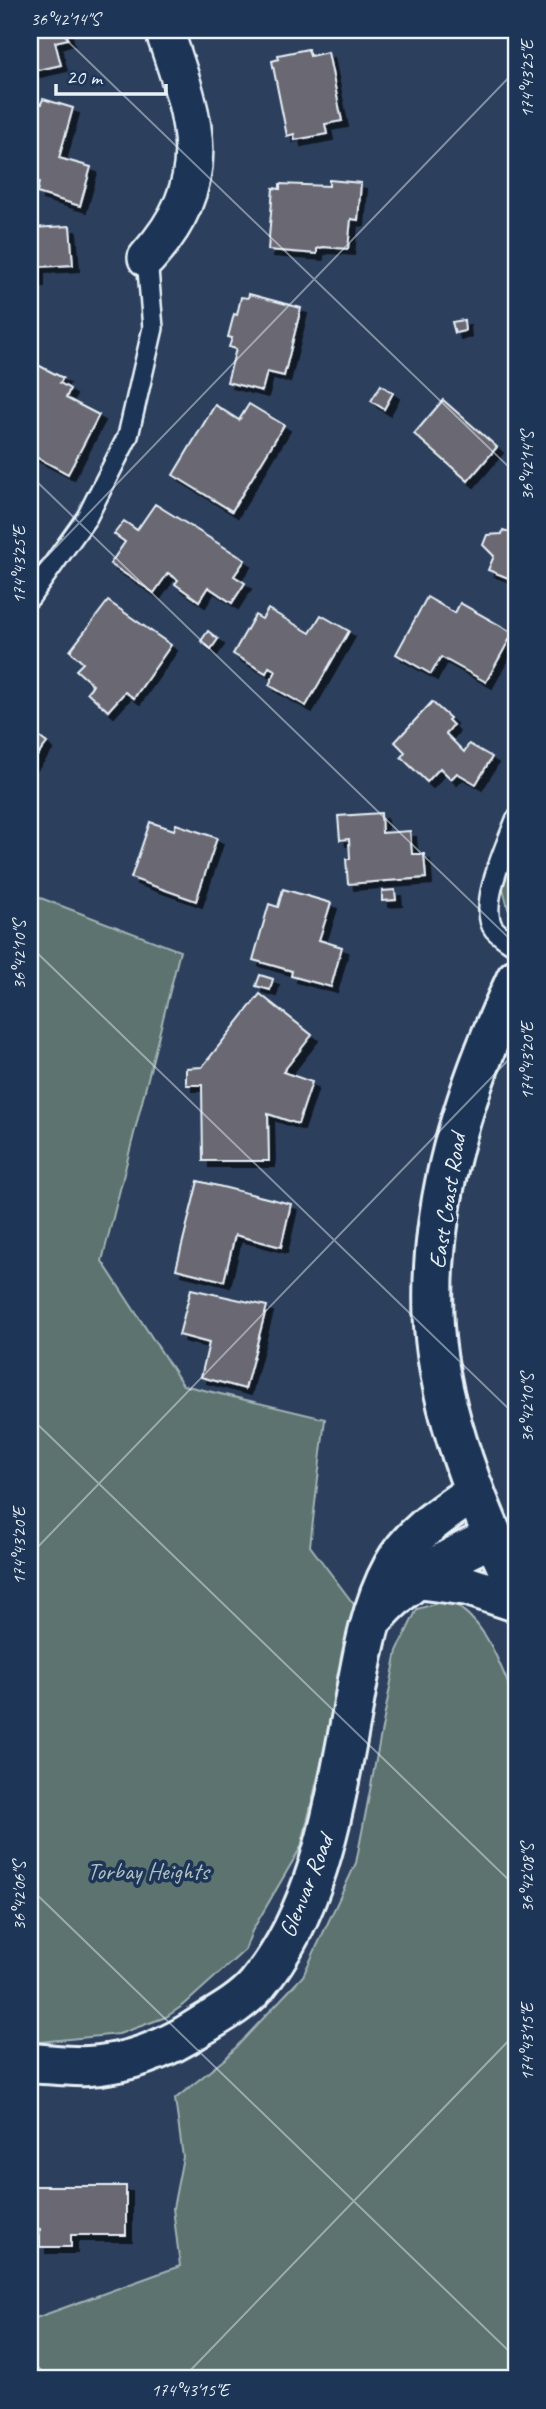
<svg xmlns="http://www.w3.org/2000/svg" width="546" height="2409" font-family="Caveat,sans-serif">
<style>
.green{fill:#5b7370;stroke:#a2b2b4;stroke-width:2}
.building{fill:#6a6973;stroke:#e8f1f8;stroke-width:2;filter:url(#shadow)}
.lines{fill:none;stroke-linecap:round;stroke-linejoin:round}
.service-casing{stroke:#e8f1f8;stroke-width:24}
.minor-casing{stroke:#e8f1f8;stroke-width:42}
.secondary-casing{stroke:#e8f1f8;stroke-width:44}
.service{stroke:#1d3557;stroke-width:19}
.minor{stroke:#1d3557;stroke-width:37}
.secondary{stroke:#1d3557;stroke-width:38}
.ticks{fill:none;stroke:#e8f1f8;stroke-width:2;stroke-opacity:0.45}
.labels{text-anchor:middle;stroke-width:7;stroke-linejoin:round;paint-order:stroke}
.street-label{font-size:24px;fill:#e8f1f8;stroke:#1d3557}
.park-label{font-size:24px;fill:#b0bfc2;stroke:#1d3557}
.neatline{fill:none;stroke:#e8f1f8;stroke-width:2.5}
.ticks-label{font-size:18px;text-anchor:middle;fill:#e8f1f8}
</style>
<defs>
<filter id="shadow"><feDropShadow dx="6" dy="6" stdDeviation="0" flood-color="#0009"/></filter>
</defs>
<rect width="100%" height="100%" fill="#2c3f5d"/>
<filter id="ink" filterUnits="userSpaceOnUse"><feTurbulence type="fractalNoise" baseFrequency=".0143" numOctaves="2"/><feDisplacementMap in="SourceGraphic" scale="14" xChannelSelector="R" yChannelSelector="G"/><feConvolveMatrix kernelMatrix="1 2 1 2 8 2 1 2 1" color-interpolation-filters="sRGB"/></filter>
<g filter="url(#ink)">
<g class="green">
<path d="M516 845V891L508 908 501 881Z"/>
<path d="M30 894 180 951 102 1261 183 1385 325 1419 310 1546 358 1610 301 1847 252 1931 245 1950 185 2004 166 2017 119 2034 39 2042 30 2041Z"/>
<path d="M448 1600C488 1622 498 1662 516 1702V2379H30V2320L180 2266 173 2208 183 2157 175 2099 226 2058 303 1976 356 1863 397 1651 417 1609Z"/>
</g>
<g class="building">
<path d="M30 30H66L68 39 55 42 61 65 30 72Z"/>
<path d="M308 49 310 56 328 52 342 121 325 124 327 134 295 140 294 134 287 136 272 61 279 59 278 55Z"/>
<path d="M43 99 73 108 59 158 91 167 80 206 37 193 39 182 30 180V101L41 104Z"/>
<path d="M329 180 361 183 358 220 351 219 348 249 323 247 317 249V254L268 250 273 188 280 189V184L329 186Z"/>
<path d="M70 226 73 265 38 267V281H32L33 302H30V228Z"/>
<path d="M249 294 301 308 284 376 267 372 262 391 227 382 236 349 229 347 232 338 228 337 234 314 237 315 241 297 248 298Z"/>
<path d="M464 320 465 331 455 333 452 322Z"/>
<path d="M30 364 35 367 36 364 63 378 60 383 70 389 66 398 99 415 68 474 30 454Z"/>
<path d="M381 385 393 393 384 409 371 401Z"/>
<path d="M443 400 497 447 468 481 414 434Z"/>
<path d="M249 404 284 425 232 511 173 475 215 405 239 420Z"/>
<path d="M155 504 245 560 234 576 245 583 232 603 208 587 199 601 175 584 178 580 168 573 154 593 110 564 125 542 114 534 124 521 137 530Z"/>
<path d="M503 530 516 534V581L488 570 494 556 483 545 487 535 502 534Z"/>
<path d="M427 597 455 613 460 603 513 633 486 682 441 657 431 674 396 654Z"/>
<path d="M108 601 171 645 134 698 125 692 108 711 87 692 93 685 76 670 83 663 70 651Z"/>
<path d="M268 609 310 633 321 615 349 631 306 706 269 685 276 671 269 667 266 673 233 654 255 615 262 619Z"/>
<path d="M208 631 218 639 211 649 201 641Z"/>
<path d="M432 702 450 718 448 720 453 725 446 734 464 752 469 744 492 757 476 784 457 773 451 779 440 768 427 782 401 757 405 752 395 742Z"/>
<path d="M30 730 47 743 30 765Z"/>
<path d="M381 813 382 833 410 831 412 854H424L426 878 348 884 346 859H350L349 839 340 840 338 816Z"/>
<path d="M150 822 174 830 176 824 217 838 196 901 131 878Z"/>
<path d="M283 889 331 903 319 940 342 947 331 987 291 976 292 971 253 960 269 904 278 907Z"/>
<path d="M395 890 396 900 382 901V891Z"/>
<path d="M260 975 273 979 270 990 256 986Z"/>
<path d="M260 994 312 1035 283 1072 312 1082 298 1124 268 1114 269 1161H203L202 1085H186V1068L202 1067Z"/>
<path d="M198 1181 291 1204 281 1247 235 1235 224 1281 176 1269Z"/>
<path d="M191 1289 267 1306 245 1389 201 1377 209 1343 179 1335Z"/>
<path d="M31 2186H126V2235H71V2247H40V2229L31 2230Z"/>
</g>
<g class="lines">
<g class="service-casing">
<g id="service">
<path d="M30 597 87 517 128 436 153 328 147 258"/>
<path d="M516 820C507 844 477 907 494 929 500 936 509 941 516 946"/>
</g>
</g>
<g class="minor-casing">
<path id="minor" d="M147 258C218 179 195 120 164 30"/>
</g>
<g class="secondary-casing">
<g id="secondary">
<path d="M516 979C465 1088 427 1204 434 1326 440 1414 479 1509 516 1587"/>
<path d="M417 1579 468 1586 516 1602"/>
<path d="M377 1615C409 1580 449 1556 493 1538"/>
<path d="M30 2063C49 2064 69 2067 88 2066 129 2064 168 2048 201 2026 219 2015 243 2002 257 1985 317 1912 333 1814 350 1724 360 1672 367 1613 393 1566 410 1534 445 1512 474 1492"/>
</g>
</g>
<use href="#service" class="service"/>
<use href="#minor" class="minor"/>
<use href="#secondary" class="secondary"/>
</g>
</g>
<path class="ticks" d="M56 30 516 474M30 475 516 945M30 574 516 70M30 946 516 1416M30 1417 516 1887M30 1555 516 1052M30 1888 516 2358M30 2359 51 2379M182 2379 516 2033"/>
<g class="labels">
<g class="street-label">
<text transform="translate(447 1201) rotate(-81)" y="8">East Coast Road</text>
<text transform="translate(306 1886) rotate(-68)" y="8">Glenvar Road</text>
</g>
<g class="park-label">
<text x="148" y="1879">Torbay Heights</text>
</g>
</g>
<rect width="546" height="2409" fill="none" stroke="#1d3557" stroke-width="77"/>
<path d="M56 84v10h110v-10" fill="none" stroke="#e8f1f8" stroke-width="3.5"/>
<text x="66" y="84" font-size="21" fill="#e8f1f8" stroke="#1d3557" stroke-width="5" paint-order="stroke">20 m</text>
<rect x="38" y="38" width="470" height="2332" class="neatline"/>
<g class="ticks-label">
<text x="65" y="25">36°42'14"S</text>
<text transform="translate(527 79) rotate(-90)" y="6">174°43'25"E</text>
<text transform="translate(527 466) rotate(-90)" y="6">36°42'14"S</text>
<text transform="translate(19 565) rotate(-90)" y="6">174°43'25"E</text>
<text transform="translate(19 955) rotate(-90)" y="6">36°42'10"S</text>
<text transform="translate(527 1061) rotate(-90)" y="6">174°43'20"E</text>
<text transform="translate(527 1408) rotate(-90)" y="6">36°42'10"S</text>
<text transform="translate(19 1546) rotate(-90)" y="6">174°43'20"E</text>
<text transform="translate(527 1878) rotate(-90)" y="6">36°42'08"S</text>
<text transform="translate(19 1896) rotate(-90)" y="6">36°42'06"S</text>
<text transform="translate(527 2042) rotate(-90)" y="6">174°43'15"E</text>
<text x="190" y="2396">174°43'15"E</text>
</g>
</svg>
